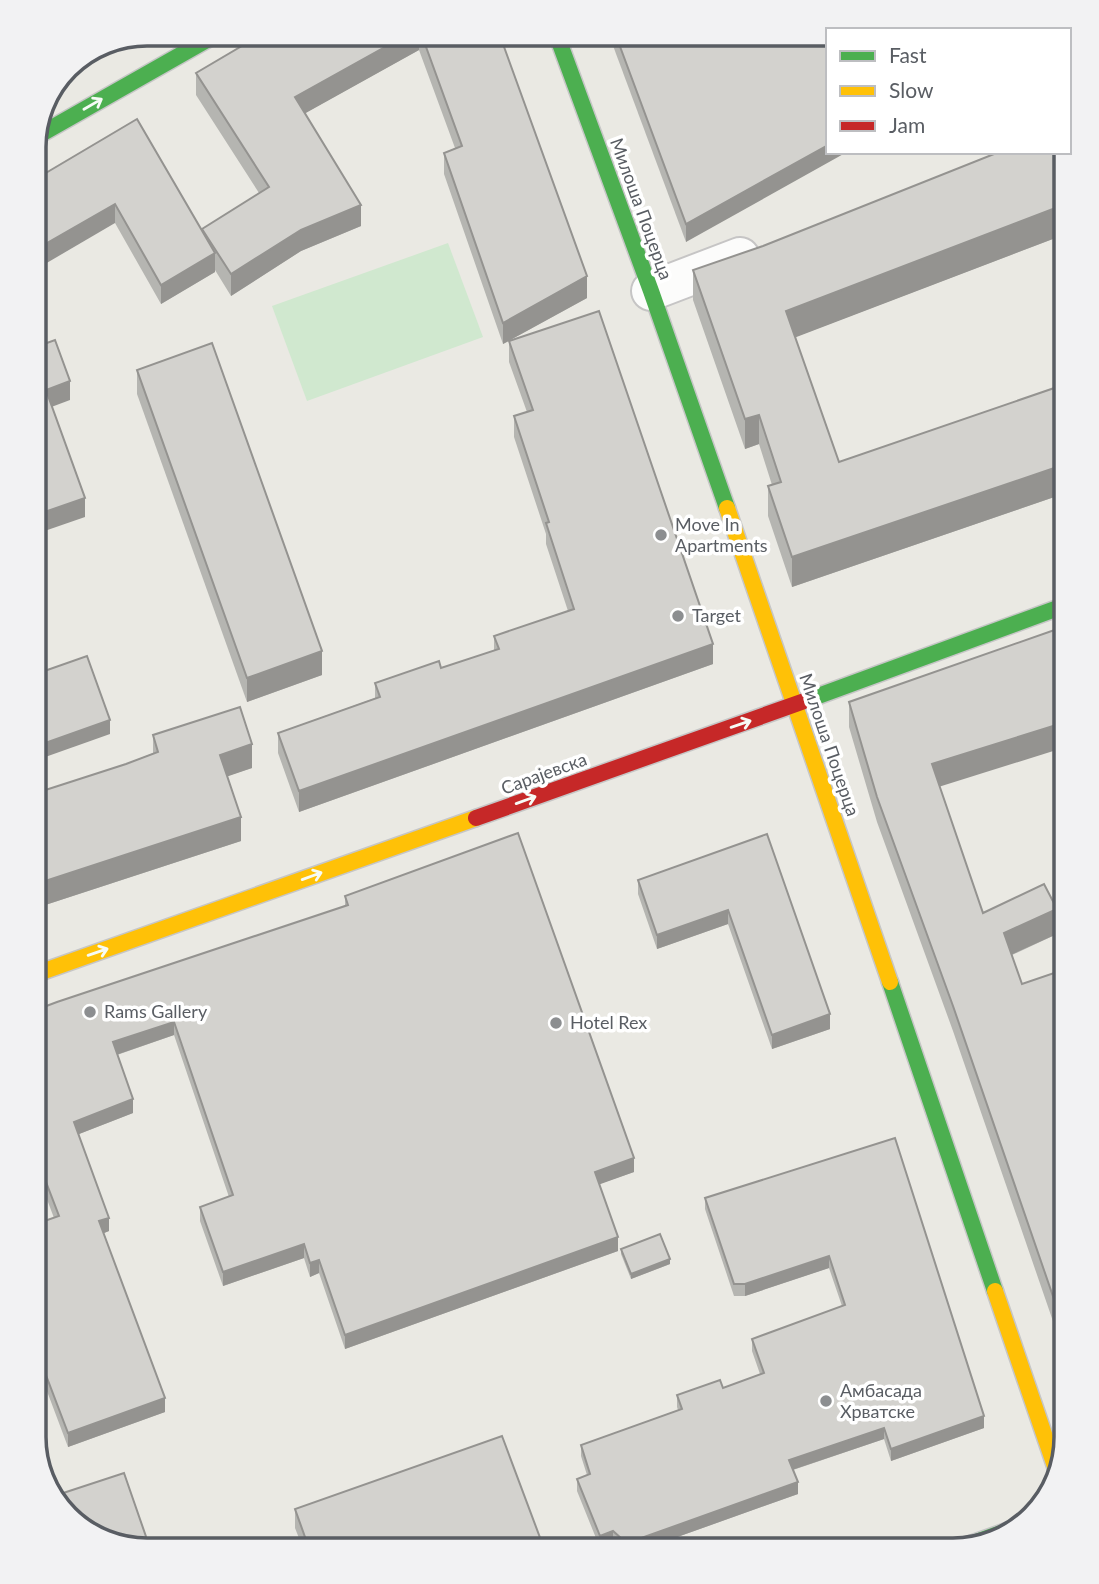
<svg xmlns="http://www.w3.org/2000/svg" width="1099" height="1584" font-family="Lato,sans-serif">
<style>
.pitch{fill:#d0e8cf}
.lines{fill:none;stroke-linecap:round;stroke-linejoin:round}
.street-casing{stroke:#c6c5c5;stroke-width:42}
.fast-casing{stroke:#c6c6c6;stroke-width:19}
.slow-casing{stroke:#c6c6c6;stroke-width:19}
.jam-casing{stroke:#c6c6c6;stroke-width:19}
.street{stroke:#fcfcfb;stroke-width:38}
.fast{stroke:#4caf50;stroke-width:16}
.slow{stroke:#ffc107;stroke-width:16}
.jam{stroke:#c62828;stroke-width:16}
.tram{stroke:#e2e2e2;stroke-width:2}
.wall{fill:#b5b5b1}
.shaded-wall{fill:#949390}
.building{fill:#d3d2ce;stroke:#949390;stroke-width:2}
.oneway{stroke:#f6fbf6}
.poi-dot{fill:#8c8e90;stroke:#fff;stroke-width:2.5}
.labels{text-anchor:middle;stroke-width:7;stroke-linejoin:round;paint-order:stroke}
.street-label{font-size:18px;fill:#595d63;stroke:#fff}
.poi-label{font-size:18px;fill:#595d63;stroke:#fff;text-anchor:start}
.rim{fill:none;stroke:#595d63;stroke-width:3.5}
</style>
<rect width="100%" height="100%" fill="#eae9e3"/>
<path class="pitch" d="M448 243 483 337 307 401 272 306Z"/>
<g class="lines">
<g class="street-casing">
<path id="street" d="M651 291 740 257"/>
</g>
<g class="fast-casing">
<g id="fast">
<path d="M556 33 651 291 727 508"/>
<path d="M34 138 219 33"/>
<path d="M810 699 1066 605"/>
<path d="M890 982 995 1291"/>
<path d="M951 1551 1018 1527"/>
</g>
</g>
<g class="slow-casing">
<g id="slow">
<path d="M727 508 890 982"/>
<path d="M33 975 476 818"/>
<path d="M995 1291 1057 1472"/>
</g>
</g>
<g class="jam-casing">
<path id="jam" d="M476 818 810 699"/>
</g>
<use href="#street" class="street"/>
<use href="#fast" class="fast"/>
<use href="#slow" class="slow"/>
<use href="#jam" class="jam"/>
<path class="tram" d="M63 79 136 37"/>
</g>
<g class="wall">
<path d="M264 33H499L587 298 503 344 444 174V153L455 148 419 50 305 113 361 226 301 251 231 296 215 270V272L161 304 115 223 34 180 202 232V229L259 193 196 95V73Z"/>
<path d="M612 33H828L686 242 612 43Z"/>
<path d="M1066 234 795 337 839 462 1066 384V493L792 587 768 516V486L772 485 759 444 745 449 693 300V270Z"/>
<path d="M509 341 713 664 299 812 278 753V733L375 698V683L441 668 494 651V636L568 611 546 544V534L514 437V416L527 412 509 362Z"/>
<path d="M137 370 322 675 247 702 137 394Z"/>
<path d="M849 702 939 787 983 913 1057 934 1012 955 1022 984 1066 997V1359L953 1031 877 822 849 727Z"/>
<path d="M153 735 252 768 227 776 241 841 33 909V794L126 764 153 753Z"/>
<path d="M767 834 830 1029 772 1049 728 924 657 949 638 894V880Z"/>
<path d="M345 896 634 1172 599 1184 618 1251 345 1349 319 1273 310 1277 304 1258 223 1286 200 1221V1207L229 1197 174 1035 117 1055 133 1113 79 1134 109 1231 104 1233 165 1412 68 1447 33 1354V1225L54 1218 33 1162V1011L345 906Z"/>
<path d="M895 1138 984 1428 891 1461 884 1439 793 1470 798 1494 638 1551H622L613 1543 600 1548 577 1491V1479L587 1475 581 1456V1445L678 1410 677 1407V1395L723 1388 760 1374 752 1351V1339L842 1306 829 1268 745 1296H734L705 1209V1198Z"/>
<path d="M621 1249 670 1264 631 1279 621 1254Z"/>
<path d="M295 1509 545 1551H304L295 1528Z"/>
</g>
<g class="shaded-wall">
<path d="M410 33H419V50L295 119V97Z"/>
<path d="M828 145V152H847L686 242V224Z"/>
<path d="M115 204V223L33 271V251Z"/>
<path d="M1066 204V234L786 341V311Z"/>
<path d="M361 205V226L301 251 231 296V274L301 230Z"/>
<path d="M215 253V272L161 304V285Z"/>
<path d="M587 276V298L503 344V323Z"/>
<path d="M70 381V400L46 409V390Z"/>
<path d="M759 415V444L745 449V419Z"/>
<path d="M1066 464V493L792 587V557Z"/>
<path d="M85 498V517L33 535V516Z"/>
<path d="M713 644V664L299 812V791Z"/>
<path d="M322 651V675L247 702V678Z"/>
<path d="M110 720V734L34 761V747Z"/>
<path d="M1066 722V747L932 789V764Z"/>
<path d="M252 744V768L220 779V755Z"/>
<path d="M241 817V841L33 909V885L37 883Z"/>
<path d="M1057 909V934L1004 958V933Z"/>
<path d="M728 910V924L657 949V935Z"/>
<path d="M830 1014V1029L772 1049V1035Z"/>
<path d="M174 1022V1035L113 1056V1042Z"/>
<path d="M133 1099V1113L74 1136V1122Z"/>
<path d="M634 1158V1172L595 1186V1172Z"/>
<path d="M109 1218V1231L99 1235V1221Z"/>
<path d="M618 1237V1251L345 1349V1335Z"/>
<path d="M304 1244V1258L223 1286V1272Z"/>
<path d="M829 1256V1268L745 1296V1284Z"/>
<path d="M670 1259V1264L631 1279V1274Z"/>
<path d="M319 1260V1273L310 1277V1263Z"/>
<path d="M165 1398V1412L68 1447V1433Z"/>
<path d="M984 1416V1428L891 1461V1449Z"/>
<path d="M884 1428V1439L789 1471V1460Z"/>
<path d="M798 1482V1494L638 1551H633V1541Z"/>
<path d="M613 1531V1543L600 1548V1536Z"/>
</g>
<g class="building">
<path d="M264 33H410L295 97 361 205 301 230 231 274 202 229 269 187 196 73Z"/>
<path d="M421 33H499L587 276 503 323 444 153 462 146Z"/>
<path d="M615 33H828V145L686 224Z"/>
<path d="M137 119 215 253 161 285 115 204 33 251 34 180Z"/>
<path d="M999 152H1066V204L786 311 839 462 1066 384V464L792 557 768 486 781 482 759 415 745 419 693 270 763 246Z"/>
<path d="M599 311 713 644 299 791 278 733 380 697 375 683 439 661 441 668 499 649 494 636 574 609 546 523 549 522 514 416 533 410 509 341Z"/>
<path d="M55 340 70 381 46 390 85 498 33 516V348Z"/>
<path d="M212 343 322 651 247 678 137 370Z"/>
<path d="M1066 626V722L932 764 983 913 1044 884 1057 909 1004 933 1022 984 1057 972 1066 997V1334L953 1006 877 797 849 702Z"/>
<path d="M87 656 110 720 34 747 33 675Z"/>
<path d="M240 707 252 744 220 755 241 817 33 885V794L126 764 158 752 153 735Z"/>
<path d="M518 833 634 1158 595 1172 618 1237 345 1335 319 1260 310 1263 304 1244 223 1272 200 1207 233 1195 174 1022 113 1042 133 1099 74 1122 109 1218 99 1221 165 1398 68 1433 33 1341V1225L59 1216 33 1148V1011L57 1002 348 905 345 896Z"/>
<path d="M767 834 830 1014 772 1035 728 910 657 935 638 880Z"/>
<path d="M895 1138 984 1416 891 1449 884 1428 789 1460 798 1482 633 1541 622 1539 613 1531 600 1536 577 1479 590 1474 581 1445 682 1409 677 1395 720 1380 723 1388 764 1373 752 1339 845 1305 829 1256 745 1284H734L705 1198Z"/>
<path d="M660 1234 670 1259 631 1274 621 1249Z"/>
<path d="M502 1436 545 1551H310L295 1509Z"/>
<path d="M124 1473 151 1551H139L84 1532 51 1497Z"/>
</g>
<defs><path id="oneway-shaft" d="M-6 0H5M1.5-3L5.5 0L1.5 3" fill="none" stroke-width="1.6" stroke-linecap="round" stroke-linejoin="round" transform="scale(1.75)"/></defs>
<g class="oneway">
<use href="#oneway-shaft" transform="translate(93 104) rotate(-30)"/>
<use href="#oneway-shaft" transform="translate(741 724) rotate(-19)"/>
<use href="#oneway-shaft" transform="translate(526 800) rotate(-20)"/>
<use href="#oneway-shaft" transform="translate(312 876) rotate(-20)"/>
<use href="#oneway-shaft" transform="translate(98 952) rotate(-19)"/>
</g>
<g class="poi-dot">
<circle cx="661" cy="535" r="7"/>
<circle cx="678" cy="616" r="7"/>
<circle cx="90" cy="1012" r="7"/>
<circle cx="556" cy="1023" r="7"/>
<circle cx="826" cy="1401" r="7"/>
</g>
<g class="labels">
<g class="street-label">
<text transform="translate(641 209) rotate(70)" y="6">Милоша Поцерца</text>
<text transform="translate(829 745) rotate(71)" y="6">Милоша Поцерца</text>
<text transform="translate(544 774) rotate(-20)" y="6">Сарајевска</text>
</g>
<g class="poi-label">
<text x="675" y="531">Move In<tspan x="675" dy="21">Apartments</tspan></text>
<text x="692" y="622">Target</text>
<text x="104" y="1018">Rams Gallery</text>
<text x="570" y="1029">Hotel Rex</text>
<text x="840" y="1397">Амбасада<tspan x="840" dy="21">Хрватске</tspan></text>
</g>
</g>
<path d="M0 0H1099V1584H0ZM147 46H953A101 101 0 0 1 1054 147V1437A101 101 0 0 1 953 1538H147A101 101 0 0 1 46 1437V147A101 101 0 0 1 147 46Z" fill="#f2f2f3" fill-rule="evenodd"/>
<path class="rim" d="M147 46H953A101 101 0 0 1 1054 147V1437A101 101 0 0 1 953 1538H147A101 101 0 0 1 46 1437V147A101 101 0 0 1 147 46Z"/>
<rect x="826" y="28" width="245" height="126" fill="#ffffff" stroke="#bdbec1" stroke-width="2"/>
<rect x="840" y="51" width="35" height="10" fill="#4caf50" stroke="#bdbec1" stroke-width="2"/>
<text x="889" y="63" font-size="21" fill="#595d63">Fast</text>
<rect x="840" y="86" width="35" height="10" fill="#ffc107" stroke="#bdbec1" stroke-width="2"/>
<text x="889" y="98" font-size="21" fill="#595d63">Slow</text>
<rect x="840" y="121" width="35" height="10" fill="#c62828" stroke="#bdbec1" stroke-width="2"/>
<text x="889" y="133" font-size="21" fill="#595d63">Jam</text>
</svg>
